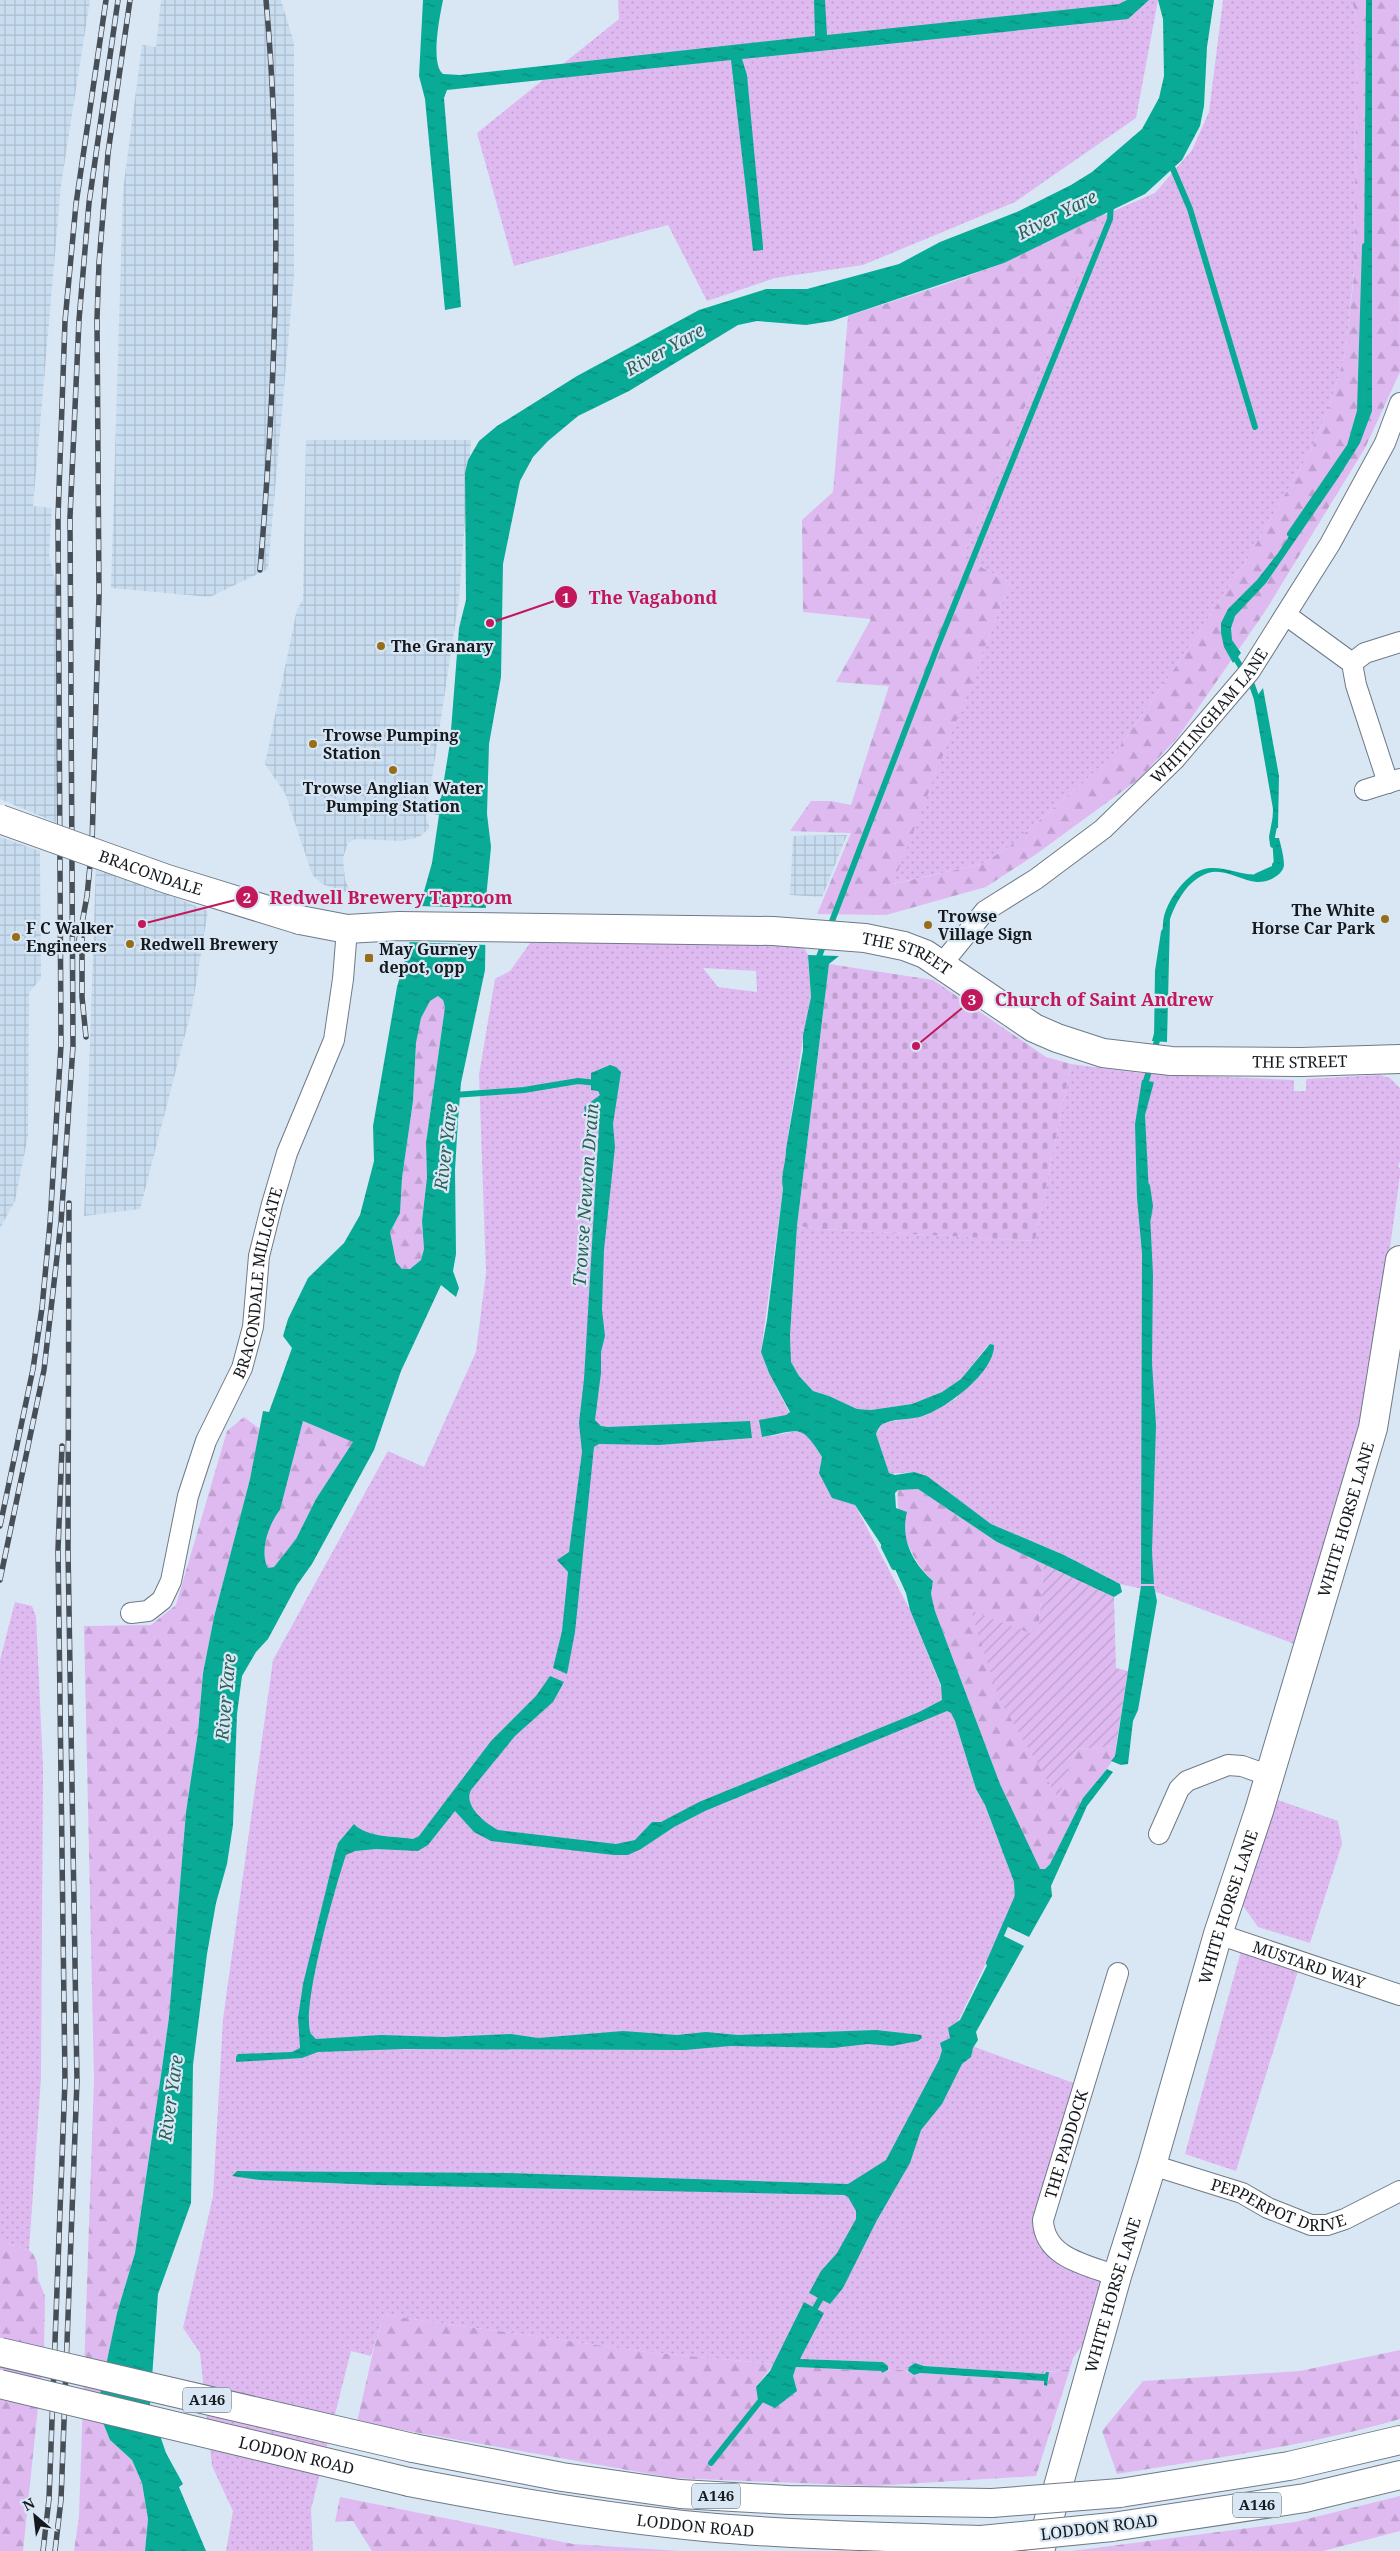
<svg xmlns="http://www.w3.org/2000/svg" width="1400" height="2551" font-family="'Noto Serif',serif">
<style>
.industrial{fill:url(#industrial-grid)}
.grass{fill:url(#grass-dots);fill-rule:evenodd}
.forest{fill:url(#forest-firs)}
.cemetery{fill:url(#cemetery-stones)}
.garden{fill:url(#garden-furrows)}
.water{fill:url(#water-ripples);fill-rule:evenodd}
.pier{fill:#d9e7f5}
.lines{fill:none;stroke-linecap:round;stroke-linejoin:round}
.stream{stroke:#09ab96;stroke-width:6}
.street-casing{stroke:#6e7a87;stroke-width:22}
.secondary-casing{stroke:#6e7a87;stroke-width:30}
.highway-casing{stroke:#6e7a87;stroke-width:30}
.street{stroke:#fff;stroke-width:20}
.secondary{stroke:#fff;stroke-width:28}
.highway{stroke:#fff;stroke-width:28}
.rail-casing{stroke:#474e55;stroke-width:5.5}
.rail{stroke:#d9e7f5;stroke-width:4;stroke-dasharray:11;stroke-linecap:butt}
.secondary-bridge-casing{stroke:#6e7a87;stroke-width:30;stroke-linecap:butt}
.highway-bridge-casing{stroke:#6e7a87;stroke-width:30;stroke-linecap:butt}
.secondary-bridge{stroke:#fff;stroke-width:28}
.highway-bridge{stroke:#fff;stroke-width:28}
.poi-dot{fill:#986d1a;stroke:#d9e7f5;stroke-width:2}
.labels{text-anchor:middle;stroke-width:4.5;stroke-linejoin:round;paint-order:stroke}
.shield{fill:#d9e7f5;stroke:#50585f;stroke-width:1}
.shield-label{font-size:15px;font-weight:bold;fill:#151a1f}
.poi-label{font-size:16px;font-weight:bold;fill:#151a1f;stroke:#d9e7f5;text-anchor:start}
.street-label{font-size:16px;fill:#151a1f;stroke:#d9e7f5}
.water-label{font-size:18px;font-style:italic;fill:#2c6157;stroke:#d9e7f5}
.leader{fill:none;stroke:#c2185b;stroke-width:2}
.callout-dot{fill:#c2185b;stroke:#d9e7f5;stroke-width:2}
.mark-label{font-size:15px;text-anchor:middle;font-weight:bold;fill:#fff}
.callout-label{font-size:18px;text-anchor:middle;font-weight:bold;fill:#c2185b;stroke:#d9e7f5;stroke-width:4.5;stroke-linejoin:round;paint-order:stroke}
</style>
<defs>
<pattern id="industrial-grid" width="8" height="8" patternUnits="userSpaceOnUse" patternTransform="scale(1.25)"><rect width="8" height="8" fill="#c9ddf0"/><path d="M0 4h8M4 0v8" fill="none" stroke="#acbdcd"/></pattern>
<pattern id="grass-dots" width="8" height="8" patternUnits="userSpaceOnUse" patternTransform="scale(1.25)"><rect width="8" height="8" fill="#debaf1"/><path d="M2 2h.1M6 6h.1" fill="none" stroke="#be9fce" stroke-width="1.8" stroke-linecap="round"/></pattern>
<pattern id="forest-firs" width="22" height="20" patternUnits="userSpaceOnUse" patternTransform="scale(1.25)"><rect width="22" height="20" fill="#debaf1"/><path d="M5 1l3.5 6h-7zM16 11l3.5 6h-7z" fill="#be9fce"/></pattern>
<pattern id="cemetery-stones" width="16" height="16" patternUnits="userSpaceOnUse" patternTransform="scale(1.25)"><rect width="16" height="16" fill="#debaf1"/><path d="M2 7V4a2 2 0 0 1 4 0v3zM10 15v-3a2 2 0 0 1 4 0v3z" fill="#be9fce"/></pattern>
<pattern id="garden-furrows" width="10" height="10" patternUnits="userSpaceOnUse" patternTransform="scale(1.25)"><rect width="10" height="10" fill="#debaf1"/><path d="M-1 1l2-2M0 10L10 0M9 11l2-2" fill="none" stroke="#be9fce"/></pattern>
<pattern id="water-ripples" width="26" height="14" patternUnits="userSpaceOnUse" patternTransform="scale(1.25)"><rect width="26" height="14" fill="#09ab96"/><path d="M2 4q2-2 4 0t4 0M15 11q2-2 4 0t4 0" fill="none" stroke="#088a7a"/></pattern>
</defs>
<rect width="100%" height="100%" fill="#d9e7f5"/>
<g class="industrial">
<path d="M0 0H90L61 185 33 506 52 508 49 555 59 598 57 823 0 799Z"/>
<path d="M161 0H281L294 43V276L268 569 210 597 111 588 123 190 142 45 156 47Z"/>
<path d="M306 440H471L459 599 426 818 430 828 419 837 401 841 356 839 348 843 343 858 345 880 352 894 322 884 312 874 285 793 265 764 297 609 303 600Z"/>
<path d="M847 835 822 897 790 895 793 836Z"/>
<path d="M0 837 40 851 41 978 29 993 28 1136 15 1201 0 1228Z"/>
<path d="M96 865 208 911 192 1008 140 1209 84 1216Z"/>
</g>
<g class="grass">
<path d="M618 0H1158L1136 118 1015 202 863 265 775 278 707 301 668 225 514 266 477 133 619 19Z"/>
<path d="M1223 0H1352L1357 21 1354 270 1345 355 1329 407 1312 448 1246 561 1177 665 1113 756 1010 846 982 864 892 884 1010 583 963 557 1104 215 1155 193 1192 150 1209 112Z"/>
<path d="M659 939 804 947 808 955 811 997 804 1031 799 1028 804 1032 786 1149C786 1164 780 1175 783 1189L761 1352 769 1373 791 1416 762 1437C801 1434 798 1419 822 1457L819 1473 855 1505 910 1610 955 1721 976 1789 984 1803 1014 1882 1015 1903 950 2038 1079 2085 1036 2226 1106 2276 1095 2328 1073 2358 1070 2369 1046 2372 1045 2374 924 2366 915 2364 909 2367 908 2371 888 2370V2366L883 2362 800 2359 804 2302 774 2364 647 2352 384 2315 371 2356 351 2351 311 2509 313 2551H226L233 2511 212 2466 200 2353 183 2328 213 2196 223 2019 273 1660 388 1451 424 1467 476 1352 486 1273 479 1075 495 979 510 971 530 943ZM703 968 756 971 757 992 718 987Z"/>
<path d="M1071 1064 1139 1073 1294 1080V1091H1306V1079L1380 1075 1390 1078 1400 1088V1161L1398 1167 1400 1168V1176L1365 1425 1297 1645 1156 1592 1120 1584 1064 1555 991 1524 914 1472 889 1474 876 1434 883 1423 924 1416 957 1398 989 1344 961 1379 942 1392 912 1404 871 1410 857 1409 829 1396 813 1391 799 1376 791 1362 790 1336 797 1226 821 1229 1035 1241Z"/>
<path d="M15 1602 32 1606 36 1616 43 1768 41 2078 29 2250 0 2241V1660Z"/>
<path d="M1272 1798 1338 1821 1342 1844 1310 1943 1258 1927 1241 1903Z"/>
<path d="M1241 1951 1299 1968 1236 2171 1185 2154Z"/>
</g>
<g class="forest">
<path d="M1352 0H1399L1400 372 1365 448 1264 613 1178 737 1139 779 1035 855 986 887 886 915 817 914 851 833 790 831 811 801H831L851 805 889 686 836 682 871 619 803 612 802 520 833 492 848 316 943 285 1004 263 1105 213 963 557 1010 583 893 884 982 864 1010 846 1113 756 1177 665 1246 561 1312 448 1329 407 1345 355 1354 275 1357 21Z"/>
<path d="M438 996 443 1000 445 1007 426 1143 427 1176 422 1221 424 1249 421 1260 410 1269H402L396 1262 390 1232 400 1213 402 1178 413 1101 416 1043 421 1018 430 1001Z"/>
<path d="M244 1417 260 1429 250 1479 214 1617 203 1673 198 1732 186 1812 169 2017 163 2061 135 2253 117 2313 97 2408 110 2440 132 2460 142 2483 148 2519 145 2551H74L79 2517 94 2079 84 1626 151 1625 176 1605 227 1431Z"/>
<path d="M303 1421 354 1442 316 1499 296 1539 274 1567 268 1568C259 1552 269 1523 280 1510Z"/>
<path d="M918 1489 997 1542 1044 1564 1038 1637 971 1612 1058 1797 1076 1749 1116 1746 1115 1756 1107 1769 1083 1798 1050 1864 1045 1869H1040L1035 1863 1000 1784 935 1611 931 1594 933 1581C910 1561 895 1519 898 1490Z"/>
<path d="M0 2241 29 2250 33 2254 37 2262 38 2279 45 2296 44 2349 23 2551H0Z"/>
<path d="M384 2315 647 2352 774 2364 756 2387 793 2376 796 2367 881 2371 882 2373C892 2368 905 2369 914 2375L920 2373 1044 2381V2385H1047L1049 2372 1070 2369 1036 2476 873 2486 673 2478 357 2422 374 2348Z"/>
<path d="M1400 2350V2419C1308 2446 1212 2458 1117 2474L1102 2431 1143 2381 1300 2371Z"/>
<path d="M1400 2496V2531L1323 2551H1072L1295 2522Z"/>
<path d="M340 2497 573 2544 680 2551H372L353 2521 335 2522Z"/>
</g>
<path class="cemetery" d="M829 964 933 980 1046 1057 1071 1064 1035 1241 821 1229 797 1226Z"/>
<path class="garden" d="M1044 1564 1114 1597 1116 1668 1128 1671 1116 1746 1076 1749 1058 1798 999 1699 971 1611 1038 1636Z"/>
<g class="water">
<path d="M423 0H443C440 15 430 64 443 74L460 75 815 36 814 0H825L827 35 1119 4 1127 0H1149L1128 19 742 59 747 75 763 246V250L753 251 731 60 447 90 444 98 461 307 445 310 425 99 419 76Z"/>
<path d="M1158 0H1214L1207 47 1204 106 1200 126 1182 160 1145 194 1004 263 832 321 806 325 757 321 738 325 629 391 578 416 548 441 533 457 520 481 503 564 501 677 489 744 487 814 491 847 486 899 485 970 461 1083 458 1120 455 1170 456 1254 453 1271 459 1288 456 1297 441 1285 401 1371 374 1450 312 1564 297 1585 268 1639 256 1652 242 1676 237 1714 233 1825 227 1864 216 1903 207 1954 193 2065 191 2203 158 2294 150 2406 166 2453 183 2484 179 2487 206 2551H145L148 2519 142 2483 132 2460 110 2440 97 2408 117 2313 135 2253 163 2061 169 2017 186 1812 198 1732 203 1673 214 1617 250 1479 263 1411 269 1412 292 1348 283 1336 288 1319 308 1278 344 1243 360 1215 374 1161 373 1126 397 987 432 863 439 815 434 814 430 809 431 806 441 798 450 743 459 628 466 600 465 473 468 460 479 441 497 426 577 376 699 310 766 289H807L899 264 940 242 1019 211 1071 185 1092 172 1142 129 1159 98 1164 76 1163 19ZM438 996 443 1000 445 1007 426 1143 427 1177 422 1221 424 1249 421 1260 410 1269H402L396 1262 390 1232 400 1213 402 1178 413 1101 416 1043 421 1018 430 1001ZM303 1421 353 1442 316 1499 296 1539 274 1567 268 1568C259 1552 269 1523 280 1510Z"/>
<path d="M1366 0H1372V411L1360 443 1338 478 1266 583 1235 616 1231 628 1232 640 1241 653 1233 663 1224 647 1221 633V623L1228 609 1257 580 1278 553 1353 440 1363 410Z"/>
<path d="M1263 688 1279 776 1278 828H1272L1273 809 1254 700Z"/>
<path d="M1272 838H1279C1281 846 1284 857 1284 865 1283 876 1266 883 1257 882 1241 881 1225 868 1208 873 1188 880 1177 900 1170 919L1167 1042 1152 1041C1161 1010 1160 978 1162 946 1163 937 1162 925 1164 916 1168 901 1180 884 1192 875 1220 854 1252 890 1274 866Z"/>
<path d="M808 955 839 956 829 964 797 1226 790 1336 791 1362 799 1376 813 1391 829 1396 857 1409 871 1410 912 1404 942 1392 961 1379 990 1344 994 1345C995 1372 947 1408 923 1416 911 1420 897 1418 885 1423 880 1425 878 1429 876 1434L889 1473 895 1475 914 1472 927 1476 991 1524 1064 1555 1120 1584 1122 1592 1114 1597 997 1542 918 1489 898 1490 895 1493 896 1508 907 1512C900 1539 913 1564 933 1581L931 1594 935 1611 1000 1784 1040 1869H1045L1050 1864 1083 1798 1107 1769 1113 1772 1087 1806 1051 1886 1052 1896 1029 1937 1006 1926 1015 1903 1014 1882 985 1805 976 1789 955 1721 951 1713 947 1711 705 1811 674 1827 641 1849 628 1855H614L491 1841 474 1832 455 1811 428 1845 418 1851 376 1849 355 1851 346 1855C336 1884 300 2010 311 2034 312 2035 315 2038 316 2039L381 2035 444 2037 511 2034 538 2038 623 2031 677 2035 706 2032 738 2035 876 2030 921 2035 922 2038 918 2041 892 2046 868 2044 833 2048 730 2046 685 2050 404 2049 318 2052 302 2058 236 2062V2057L238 2054 292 2052 300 2048 298 2018 303 1984 335 1853 338 1843 354 1824C367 1838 395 1836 413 1839L419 1836 491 1741 536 1696 550 1676 564 1682 553 1702 515 1736 471 1790C463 1806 485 1823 498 1830L616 1844 635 1840 652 1822H661L699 1802 919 1712 942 1700 941 1685 910 1610 906 1593 890 1558 855 1505 832 1498 819 1473 822 1457C800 1422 800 1431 762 1437L759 1420 786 1415 790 1412 769 1373 761 1352 767 1320 783 1189C780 1175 786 1164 786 1149L803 1050V1035L811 997Z"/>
<path d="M610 1065 616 1067 621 1072 613 1124 615 1147 604 1250 602 1310 605 1336 601 1352V1373L595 1420 601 1426 608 1427 750 1421 752 1438 659 1445 599 1444 594 1447 575 1632 567 1674 553 1668 562 1631 568 1572 557 1560 569 1552 582 1452 579 1423 584 1379 599 1125 598 1115 585 1112 584 1107 600 1095 598 1091 591 1090V1073Z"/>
<path d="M1142 1080 1154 1082 1145 1115 1153 1274 1152 1363 1156 1425 1152 1552 1154 1584H1141L1142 1253 1137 1198 1135 1124Z"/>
<path d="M1141 1586H1154L1157 1601 1138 1710 1133 1721 1128 1764 1121 1765 1111 1761 1115 1756Z"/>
<path d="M1002 1935 1024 1946 976 2032 978 2040 973 2048 971 2057 962 2064 942 2104 921 2130 910 2163 877 2220 843 2288 830 2304 809 2293 821 2271 837 2253 856 2219V2211L848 2197 844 2195 377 2185 260 2180 232 2176 237 2171 506 2173 848 2184 886 2160 939 2060 942 2050 940 2043 950 2038 948 2028 960 2020Z"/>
<path d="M804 2302 824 2313 800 2359 883 2362 888 2366V2370L882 2373 881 2371 796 2367 793 2376 797 2391 775 2408 758 2400 756 2387 770 2371Z"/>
<path d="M915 2363 924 2366 1045 2374 1046 2372H1049L1047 2386 1044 2385V2381L920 2373 914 2375 908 2371 909 2367Z"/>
</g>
<path class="pier" d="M418 906 488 908V945L407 942Z"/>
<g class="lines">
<g class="stream">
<path d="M1173 169 1190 209 1255 427"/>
<path d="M1290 534 1350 446 1360 411 1365 246"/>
<path d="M1233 654 1252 685 1259 705"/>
<path d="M1273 845 1272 837 1275 821"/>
<path d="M1257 876 1275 868V865"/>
<path d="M829 929 938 645 1110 219 1111 203"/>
<path d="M817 962 825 941"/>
<path d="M1154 1053 1157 1040 1158 971 1164 932"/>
<path d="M1144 1087 1151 1065"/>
<path d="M454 1095 524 1090 578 1081 597 1083"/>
<path d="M1147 1186 1150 1206 1148 1218"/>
<path d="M884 1547 894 1567"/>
<path d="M989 1963 1018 1896"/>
<path d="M811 2315 824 2293"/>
<path d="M711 2463 765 2395"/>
</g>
<g class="street-casing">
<g id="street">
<path d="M1286 615 1352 663 1356 685 1388 783"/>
<path d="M1352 663 1365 653 1400 642"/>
<path d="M1365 790 1400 779"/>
<path id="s1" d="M941 965 985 911 1036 879 1103 829 1175 759 1250 671 1330 544 1385 443 1400 403"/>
<path id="s2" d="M131 1613 148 1611 162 1600 171 1581 188 1496 206 1441 242 1368 253 1327 259 1256 272 1204 287 1153 334 1040 343 979 347 929"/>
<path d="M1159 1834 1179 1789 1187 1781 1228 1765 1242 1766 1270 1776"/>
<path id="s3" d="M1218 1934 1400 1995"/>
<path id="s4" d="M1152 2165 1242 2193 1268 2208 1311 2225H1327L1345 2219 1400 2191"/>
<path id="s5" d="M1117 2276C1087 2265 1044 2258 1043 2220L1118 1973"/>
</g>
</g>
<g class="secondary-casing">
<g id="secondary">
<path id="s6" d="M300 920 347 929 399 926 773 931 865 938 904 946 925 954 1034 1028 1057 1038 1103 1053 1171 1061 1301 1062 1400 1059"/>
<path id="s7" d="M1040 2551 1117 2276 1152 2165 1218 1934 1259 1811 1373 1428 1400 1260"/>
</g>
</g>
<g class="highway-casing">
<g id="highway">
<path d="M413 2448 562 2477 680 2494 788 2500 992 2503"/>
<path id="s8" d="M409 2482C507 2501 606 2518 705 2527 797 2535 889 2537 981 2540"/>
<path d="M1120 2493 1289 2466 1400 2440"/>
<path d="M1112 2527 1305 2498 1400 2475"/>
</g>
</g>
<use href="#street" class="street"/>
<use href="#secondary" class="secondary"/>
<use href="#highway" class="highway"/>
<g class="rail-casing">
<g id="rail">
<path d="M260 570C276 381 283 189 266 0"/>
<path d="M82 938V997L86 1037"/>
<path d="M78 945 87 896 92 845 99 596 97 319 99 263 108 153 130 0"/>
<path d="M0 1526 33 1369 42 1308 50 1223 61 1045 58 517 65 321 76 204 106 0"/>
<path d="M0 1580 44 1370 61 1222 73 1046 70 517 79 320 89 203 118 0"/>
<path d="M43 2551 49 2499 65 2080 58 1550 62 1446"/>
<path d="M55 2551 61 2500 77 2081 68 1550 69 1203"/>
</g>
</g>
<use href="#rail" class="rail"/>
<g class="secondary-bridge-casing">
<g id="secondary-bridge">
<path id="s9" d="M0 819 167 879 300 920"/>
</g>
</g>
<g class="highway-bridge-casing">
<g id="highway-bridge">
<path d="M0 2352 413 2448"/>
<path id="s10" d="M0 2384 409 2482"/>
<path d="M992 2503 1120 2493"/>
<path d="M981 2540 1112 2527"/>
</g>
</g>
<use href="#secondary-bridge" class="secondary-bridge"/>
<use href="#highway-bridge" class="highway-bridge"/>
</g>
<g class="poi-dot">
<circle cx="381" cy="646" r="5"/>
<circle cx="313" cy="744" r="5"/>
<circle cx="393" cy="770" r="5"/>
<circle cx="1385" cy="919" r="5"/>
<circle cx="928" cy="925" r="5"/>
<circle cx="16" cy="937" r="5"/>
<circle cx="130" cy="944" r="5"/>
<rect x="364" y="953" width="10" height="10" rx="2.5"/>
</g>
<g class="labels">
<g class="shield">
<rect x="183" y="2387.5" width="48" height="25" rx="4"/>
<rect x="692" y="2483.5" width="48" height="25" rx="4"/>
<rect x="1233" y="2492.5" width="48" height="25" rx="4"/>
</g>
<g class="shield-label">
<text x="207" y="2405">A146</text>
<text x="716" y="2501">A146</text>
<text x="1257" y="2510">A146</text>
</g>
<g class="poi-label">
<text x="391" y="652">The Granary</text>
<text x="323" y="741">Trowse Pumping<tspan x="323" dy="18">Station</tspan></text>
<text x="393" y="794" text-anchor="middle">Trowse Anglian Water<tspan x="393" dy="18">Pumping Station</tspan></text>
<text x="1375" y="916" text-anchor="end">The White<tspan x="1375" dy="18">Horse Car Park</tspan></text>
<text x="938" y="922">Trowse<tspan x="938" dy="18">Village Sign</tspan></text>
<text x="26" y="934">F C Walker<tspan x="26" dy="18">Engineers</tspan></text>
<text x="140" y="950">Redwell Brewery</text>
<text x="379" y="955">May Gurney<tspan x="379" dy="18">depot, opp</tspan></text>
</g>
<g class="street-label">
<text dy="6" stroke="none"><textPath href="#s1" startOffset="369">WHITLINGHAM LANE</textPath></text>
<text dy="6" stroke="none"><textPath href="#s9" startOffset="160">BRACONDALE</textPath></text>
<text dy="6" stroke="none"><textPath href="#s6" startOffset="611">THE STREET</textPath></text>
<text dy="6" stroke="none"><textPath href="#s6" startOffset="1031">THE STREET</textPath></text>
<text dy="6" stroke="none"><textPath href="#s2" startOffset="369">BRACONDALE MILLGATE</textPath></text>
<text dy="6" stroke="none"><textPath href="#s7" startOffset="1076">WHITE HORSE LANE</textPath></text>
<text dy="6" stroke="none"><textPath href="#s7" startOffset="671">WHITE HORSE LANE</textPath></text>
<text dy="6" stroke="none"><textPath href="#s3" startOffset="96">MUSTARD WAY</textPath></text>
<text dy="6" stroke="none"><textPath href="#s5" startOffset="179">THE PADDOCK</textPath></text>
<text dy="6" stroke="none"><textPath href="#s4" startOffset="134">PEPPERPOT DRIVE</textPath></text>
<text dy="6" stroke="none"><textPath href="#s7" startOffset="266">WHITE HORSE LANE</textPath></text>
<text dy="6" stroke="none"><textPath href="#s10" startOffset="305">LODDON ROAD</textPath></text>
<text dy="6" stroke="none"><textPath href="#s8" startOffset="290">LODDON ROAD</textPath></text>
<text transform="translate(1099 2527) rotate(-7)" y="6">LODDON ROAD</text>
</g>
<g class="water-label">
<text transform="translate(1057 215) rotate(-27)" y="6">River Yare</text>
<text transform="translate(665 350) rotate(-29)" y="6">River Yare</text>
<text transform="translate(446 1147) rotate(-83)" y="6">River Yare</text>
<text transform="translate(586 1195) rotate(-86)" y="6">Trowse Newton Drain</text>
<text transform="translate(226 1697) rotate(-85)" y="6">River Yare</text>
<text transform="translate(171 2098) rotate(-82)" y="6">River Yare</text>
</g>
</g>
<path class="leader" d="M490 623L566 597M142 924L247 897M916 1046L972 1000"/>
<g class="callout-dot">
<circle cx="490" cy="623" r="5"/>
<circle cx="142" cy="924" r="5"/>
<circle cx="916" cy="1046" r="5"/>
<circle cx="566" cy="597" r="12"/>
<circle cx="247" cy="897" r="12"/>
<circle cx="972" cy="1000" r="12"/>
</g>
<g class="mark-label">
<text x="566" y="603">1</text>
<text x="247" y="903">2</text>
<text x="972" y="1005">3</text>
</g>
<g class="callout-label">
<text x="653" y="604">The Vagabond</text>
<text x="391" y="904">Redwell Brewery Taproom</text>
<text x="1104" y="1006">Church of Saint Andrew</text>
</g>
<g transform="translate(35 2516) rotate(332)" stroke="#d9e7f5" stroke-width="4" paint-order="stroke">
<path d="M0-4L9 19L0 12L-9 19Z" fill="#151a1f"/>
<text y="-8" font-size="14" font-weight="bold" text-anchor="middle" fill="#151a1f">N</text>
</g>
</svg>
